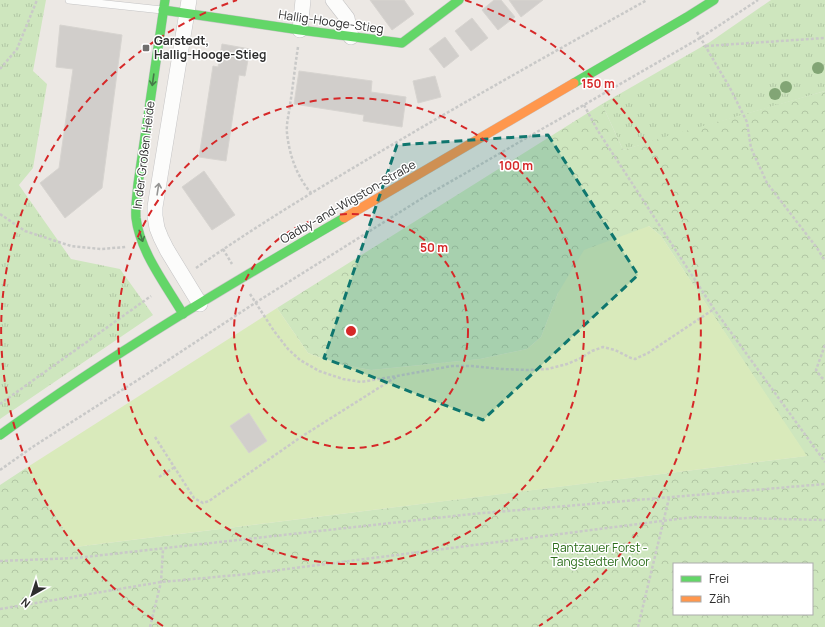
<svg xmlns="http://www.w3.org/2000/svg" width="825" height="627" font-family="Manrope,sans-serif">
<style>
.grass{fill:url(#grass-tufts)}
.forest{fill:url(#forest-crowns);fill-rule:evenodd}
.pitch{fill:#d9eabb}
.building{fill:#d1cecb;stroke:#d7d4d0}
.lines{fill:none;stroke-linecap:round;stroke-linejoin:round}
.lane-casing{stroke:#c5c4c5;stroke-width:8}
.street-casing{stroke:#c5c4c5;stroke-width:16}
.fast-casing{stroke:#c5c4c5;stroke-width:10}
.slow-casing{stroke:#c5c4c5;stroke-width:10}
.path{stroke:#c9c9c8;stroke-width:2.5;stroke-dasharray:3 2;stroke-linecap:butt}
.lane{stroke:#fcfcfb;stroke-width:7}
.street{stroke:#fcfcfb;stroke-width:15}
.fast{stroke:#63d668;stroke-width:9}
.slow{stroke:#ff974d;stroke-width:9}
.tree{fill:#82a575}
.oneway{stroke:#467a48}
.oneway2{stroke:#959594}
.marked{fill:#0f766e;fill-opacity:0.2;stroke:#0f766e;stroke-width:3;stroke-dasharray:8 5;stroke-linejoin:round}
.ring{fill:none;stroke:#d62828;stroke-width:2;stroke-dasharray:7 5}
.poi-dot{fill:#706f6e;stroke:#fff;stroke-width:1.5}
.labels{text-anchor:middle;stroke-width:3;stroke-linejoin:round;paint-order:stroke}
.street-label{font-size:12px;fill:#2e2e2e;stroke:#fff}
.poi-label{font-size:12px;font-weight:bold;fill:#2e2e2e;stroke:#fff;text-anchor:start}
.park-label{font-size:12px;fill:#2c6e1b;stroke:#fff}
.centre{fill:#d62828;stroke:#fff;stroke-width:2}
.ring-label{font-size:12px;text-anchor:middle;font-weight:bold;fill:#d62828;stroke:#fff;stroke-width:3;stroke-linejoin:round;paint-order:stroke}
</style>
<defs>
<pattern id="grass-tufts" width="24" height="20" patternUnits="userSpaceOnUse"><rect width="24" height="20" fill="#cee6be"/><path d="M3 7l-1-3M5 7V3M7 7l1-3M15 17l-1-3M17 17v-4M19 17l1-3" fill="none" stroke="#b1c6a4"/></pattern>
<pattern id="forest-crowns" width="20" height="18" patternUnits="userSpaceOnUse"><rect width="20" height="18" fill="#cee6be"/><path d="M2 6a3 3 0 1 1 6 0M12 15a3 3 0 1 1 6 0" fill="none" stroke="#b1c6a4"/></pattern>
</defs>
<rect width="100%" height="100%" fill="#ece8e4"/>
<g class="grass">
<path d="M0 0H46L33 71 47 84 33 168 19 185 71 259 120 269 153 315 0 419Z"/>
<path d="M771 0H825V91L623 150 602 104 710 42Z"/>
</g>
<path class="forest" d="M825 91V627H0V485L26 468 75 547 806 456 661 236 649 226 558 293 541 337 527 349 480 359 371 370 334 363 308 353 277 308 602 104 623 150 668 136ZM674 564H812V614H674Z"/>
<path class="pitch" d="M649 226 661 236 807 456 75 547 26 468 277 308 308 353 334 363 371 370 480 359 527 349 541 337 558 293 584 250Z"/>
<g class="building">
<path d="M370 0H404L414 14 392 30Z"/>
<path d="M494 0H501L515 17 498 30 482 10Z"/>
<path d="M509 0H543L521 17Z"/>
<path d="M472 18 488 38 471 51 455 31Z"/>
<path d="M60 25 122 35 102 188 65 218 40 183 59 168 73 69 56 67Z"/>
<path d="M445 37 459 56 444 68 429 49Z"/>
<path d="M222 44 250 49 245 76 239 75 226 161 199 157 213 66 218 67Z"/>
<path d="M299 71 372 81 371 92 406 97 402 127 363 121 364 115 294 104Z"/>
<path d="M435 76 441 97 418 103 413 81Z"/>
<path d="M204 171 235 215 212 230 182 187Z"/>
<path d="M249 413 267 441 249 453 230 426Z"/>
</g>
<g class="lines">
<g class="lane-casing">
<path id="lane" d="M69 0 162 10"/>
</g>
<g class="street-casing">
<g id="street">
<path d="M189 0 155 207V216L157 228 161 238 167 250 200 304"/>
<path d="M333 0 347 18 351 37"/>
<path d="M300 30 303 0"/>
</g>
</g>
<g class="fast-casing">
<g id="fast">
<path d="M165 0 138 184C137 195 135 207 136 218 140 252 166 285 183 314"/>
<path d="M163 10 300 30 402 43 459 0"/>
<path d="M574 83 687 17 714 0"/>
<path d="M0 435C110 355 227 286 344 218"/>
</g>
</g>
<g class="slow-casing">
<path id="slow" d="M344 218 574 83"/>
</g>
<g class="path">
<path d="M697 32 730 88 747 122 751 148 767 183 817 248 825 261"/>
<path d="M706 46 825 38"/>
<path d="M298 47C295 66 293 86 290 105 289 114 286 124 287 133 289 154 297 177 311 193"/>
<path d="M0 69 17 49 37 0"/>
<path d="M584 105 598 131 714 309 825 462"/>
<path d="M0 214 25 231 71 246 101 249 126 247"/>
<path d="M223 249 232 264"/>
<path d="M196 268C259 224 324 185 390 146 475 96 561 48 647 0"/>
<path d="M250 294 274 331 288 349 300 360 319 371 343 379 361 382 397 376 452 366H472L501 369 528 370 548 369 567 364 579 359 592 351 603 347 615 350 631 358 635 359 648 353 714 309"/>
<path d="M825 345 816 370 822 378 825 379"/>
<path d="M0 404 151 296"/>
<path d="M155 437 194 498 203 503 209 501 301 437 396 377"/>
<path d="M0 470 34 446 144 376 255 303 424 197 700 38 758 0"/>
<path d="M159 477 175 467"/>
<path d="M0 561 76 558 472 514 825 484"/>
<path d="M0 609 161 582 248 574 693 517 825 520"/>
<path d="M150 627 161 582 163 549"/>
<path d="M638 627 669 498"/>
</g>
<use href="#lane" class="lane"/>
<use href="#street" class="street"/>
<use href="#fast" class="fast"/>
<use href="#slow" class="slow"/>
</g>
<g class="tree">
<circle cx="818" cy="68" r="6"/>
<circle cx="786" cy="87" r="6"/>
<circle cx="775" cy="94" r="6"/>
</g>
<defs><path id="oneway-shaft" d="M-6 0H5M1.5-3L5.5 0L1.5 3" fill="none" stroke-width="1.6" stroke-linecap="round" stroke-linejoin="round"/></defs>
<g class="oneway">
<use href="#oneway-shaft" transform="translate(153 80) rotate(98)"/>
<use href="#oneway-shaft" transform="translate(141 236) rotate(72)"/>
</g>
<use class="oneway2" href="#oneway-shaft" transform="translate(158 189) rotate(-81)"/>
<path class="marked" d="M548 135 638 275 483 420 324 358 397 145Z"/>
<g class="ring">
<circle cx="351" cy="331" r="117"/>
<circle cx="351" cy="331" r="233"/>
<path d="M163 626A350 350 0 0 1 237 0M465 0A350 350 0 0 1 539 626"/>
</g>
<rect class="poi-dot" x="142" y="44" width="8" height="8" rx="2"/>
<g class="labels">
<g class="street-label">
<text transform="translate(331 22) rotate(8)" y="4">Hallig-Hooge-Stieg</text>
<text transform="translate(144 155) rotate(-83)" y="4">In der Großen Heide</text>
<text transform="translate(348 202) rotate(-30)" y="4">Oadby-and-Wigston-Straße</text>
</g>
<g class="poi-label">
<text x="154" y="45">Garstedt,<tspan x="154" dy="14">Hallig-Hooge-Stieg</tspan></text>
</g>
<g class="park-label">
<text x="600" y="552">Rantzauer Forst -<tspan x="600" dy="14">Tangstedter Moor</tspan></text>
</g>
</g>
<circle cx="351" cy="331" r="6" class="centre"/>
<g class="ring-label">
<text x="598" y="88">150 m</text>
<text x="516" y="170">100 m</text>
<text x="434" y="252">50 m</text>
</g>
<rect x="673" y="563" width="140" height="52" fill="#ffffff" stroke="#ababab"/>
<rect x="681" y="576" width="20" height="6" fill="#63d668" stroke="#ababab"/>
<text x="709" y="583" font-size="12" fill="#2e2e2e">Frei</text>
<rect x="681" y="596" width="20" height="6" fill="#ff974d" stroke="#ababab"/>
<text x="709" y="603" font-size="12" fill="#2e2e2e">Zäh</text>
<g transform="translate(32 595) rotate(219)" stroke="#ffffff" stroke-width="3" paint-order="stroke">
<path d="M0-3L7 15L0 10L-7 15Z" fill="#2e2e2e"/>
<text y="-6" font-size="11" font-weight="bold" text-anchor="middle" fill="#2e2e2e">N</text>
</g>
</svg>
